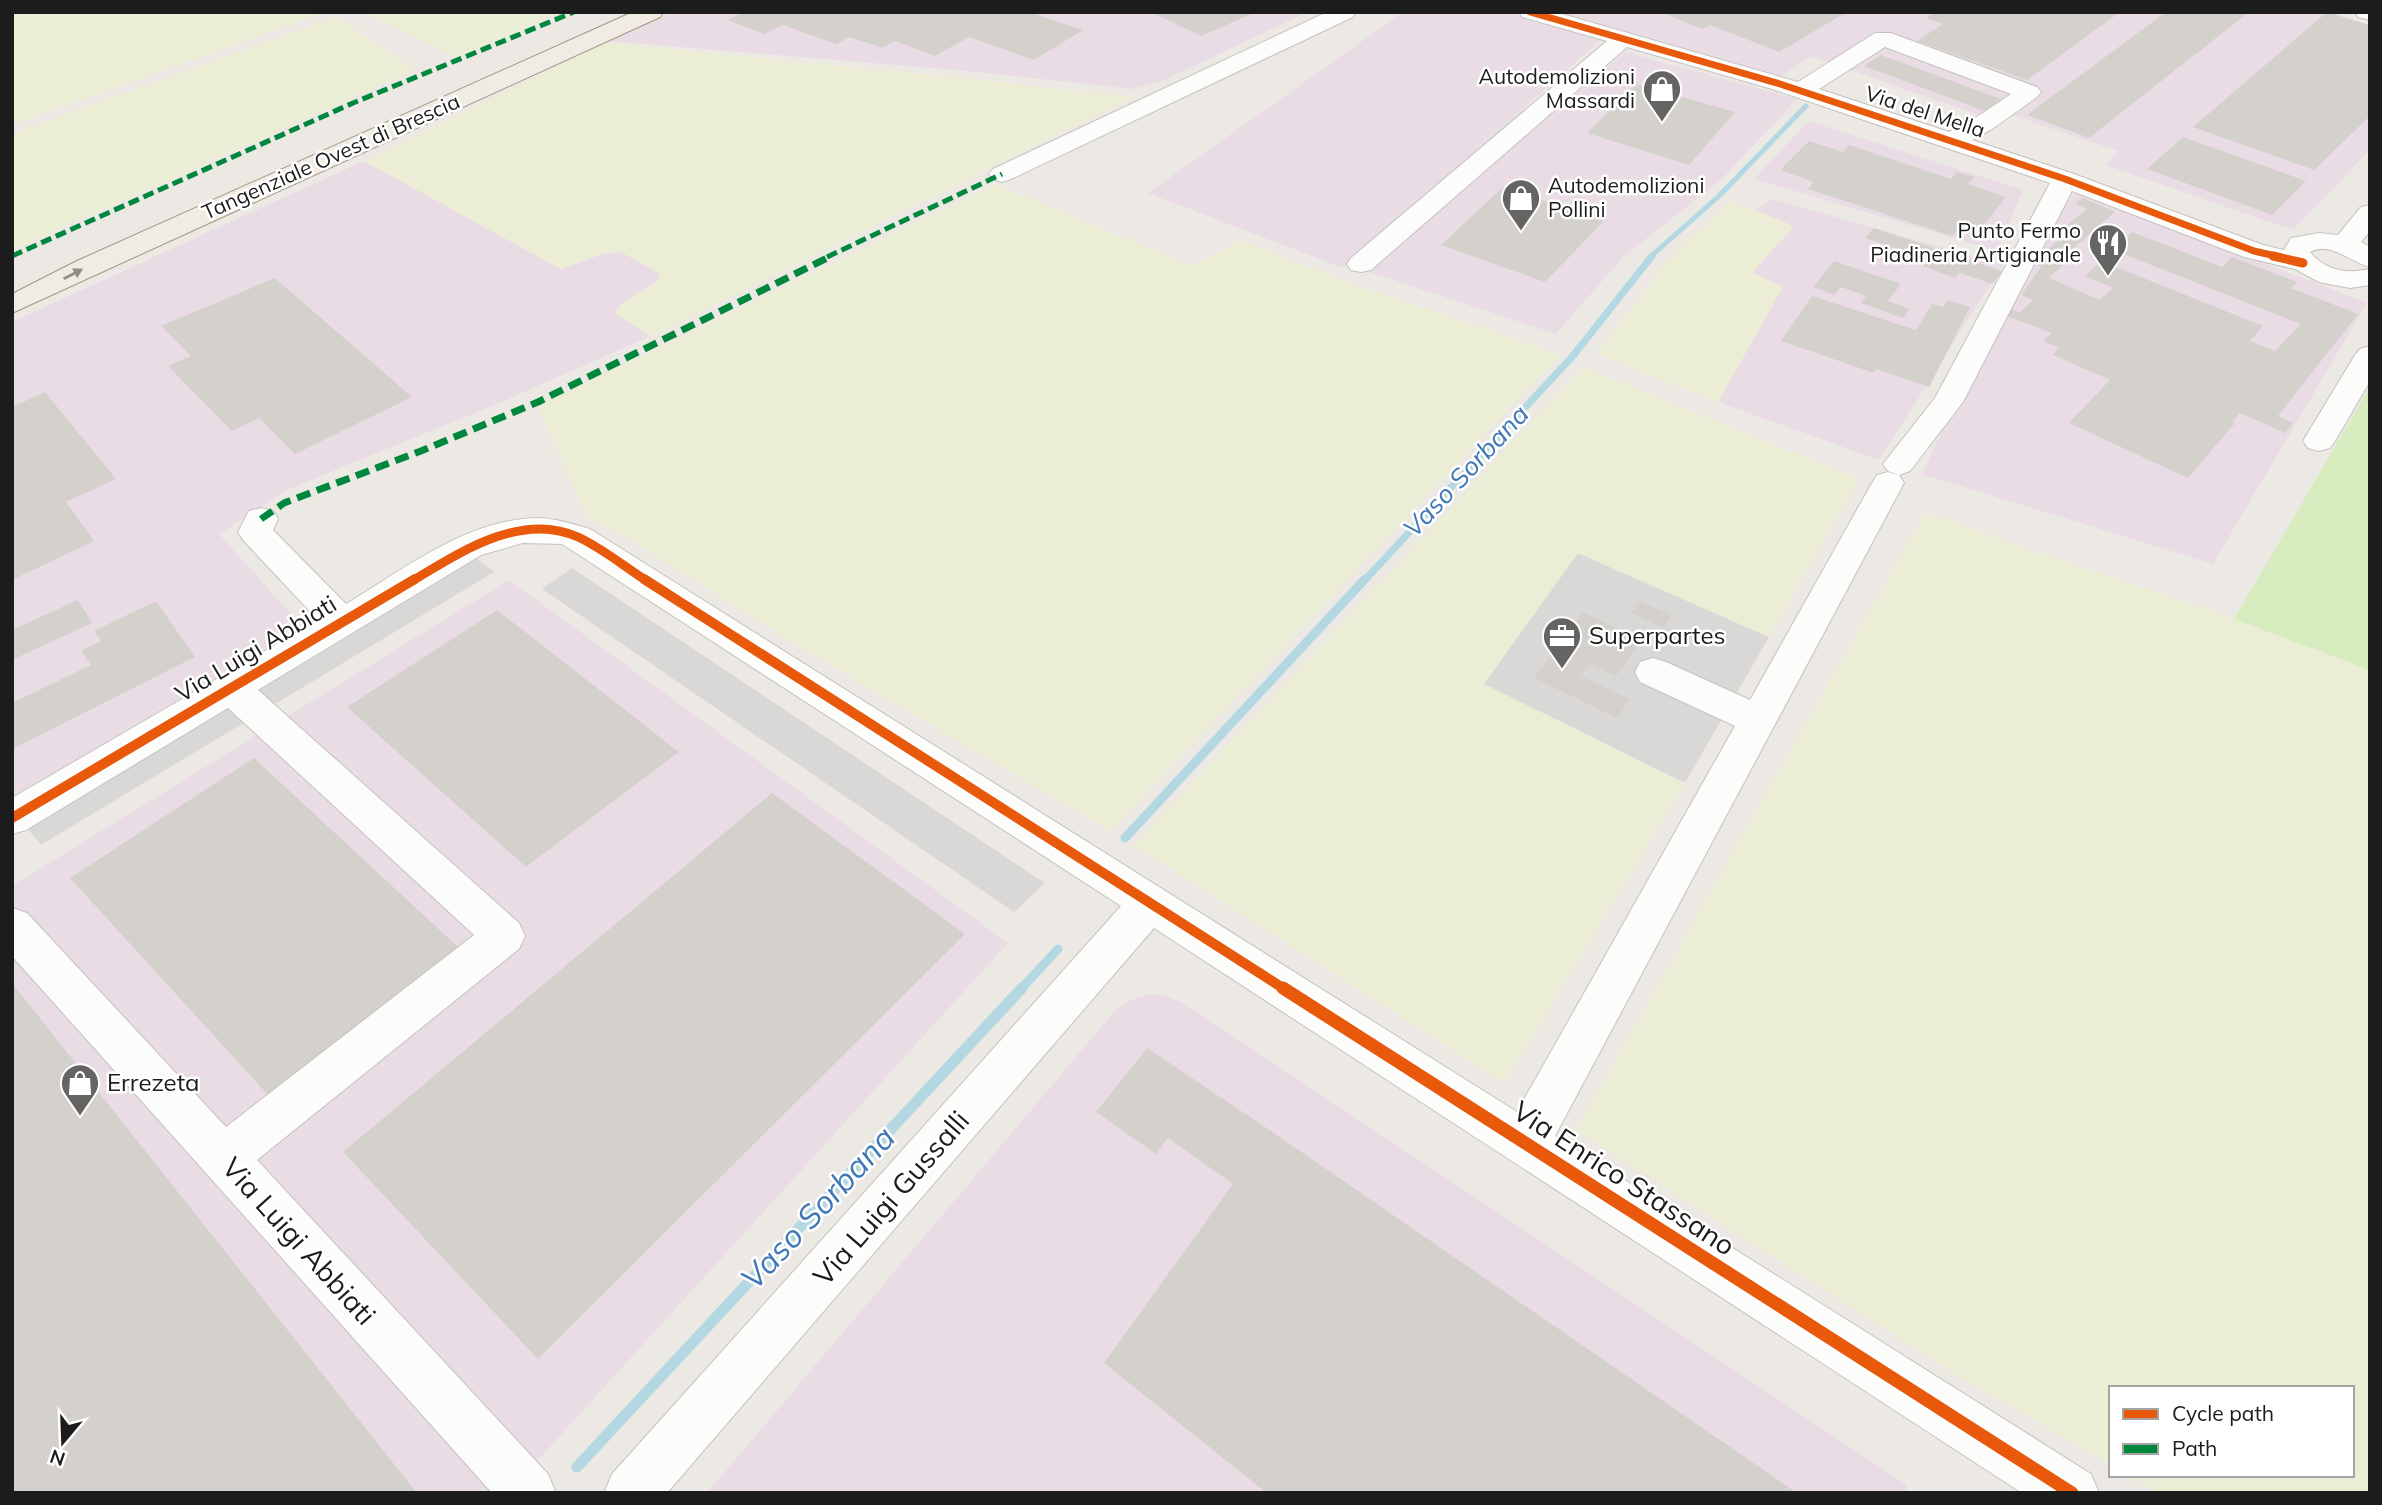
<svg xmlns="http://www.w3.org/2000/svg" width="2382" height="1505" font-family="Mulish,sans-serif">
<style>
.residential{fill:#dad8d6}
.industrial{fill:#eadce4}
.farmland{fill:#ecedd5}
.grass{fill:#d7ecbf}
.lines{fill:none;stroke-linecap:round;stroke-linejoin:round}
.stream-far3{stroke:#b3d8e2;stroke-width:5}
.stream-far2{stroke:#b3d8e2;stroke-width:7}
.stream-far1{stroke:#b3d8e2;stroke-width:9}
.stream{stroke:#b3d8e2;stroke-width:11}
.building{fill:#d4d1cc}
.minor-casing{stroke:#c4c2c0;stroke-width:2}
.major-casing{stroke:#a19681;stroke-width:2}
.minor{fill:#fcfcfb;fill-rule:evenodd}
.major{fill:#f0ebe3;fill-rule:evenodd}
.quiet-far1{stroke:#00873e;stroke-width:5;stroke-dasharray:11 5;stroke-linecap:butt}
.quiet{stroke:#00873e;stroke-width:7;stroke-dasharray:14 7;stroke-linecap:butt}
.cycleway-far3-casing{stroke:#fff;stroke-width:10}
.cycleway-far2-casing{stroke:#fff;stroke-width:12}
.cycleway-far1-casing{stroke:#fff;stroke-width:15}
.cycleway-casing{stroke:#fff;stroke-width:18}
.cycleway-far3{stroke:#e8590c;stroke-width:7}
.cycleway-far2{stroke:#e8590c;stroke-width:9}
.cycleway-far1{stroke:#e8590c;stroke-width:10}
.cycleway{stroke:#e8590c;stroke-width:13}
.oneway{fill:#918e89}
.labels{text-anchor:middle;stroke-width:5;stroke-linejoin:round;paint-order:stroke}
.far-poi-label{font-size:21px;fill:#1c1c1c;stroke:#fff;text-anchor:end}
.far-street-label{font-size:21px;fill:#1c1c1c;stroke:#fff}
.poi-label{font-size:24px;fill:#1c1c1c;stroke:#fff;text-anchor:start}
.street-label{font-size:24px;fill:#1c1c1c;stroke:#fff}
.water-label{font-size:26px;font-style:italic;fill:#3f78b4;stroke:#fff}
.near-street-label{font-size:28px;fill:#1c1c1c;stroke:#fff}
.near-water-label{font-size:32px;font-style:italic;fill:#3f78b4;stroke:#fff}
</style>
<rect width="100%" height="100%" fill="#ece9e4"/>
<g class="residential">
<path d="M1578 553 1769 637 1685 783 1484 684Z"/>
<path d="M477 558 494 572 41 845 26 827Z"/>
<path d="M572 568 1045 883 1014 912 542 589Z"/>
</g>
<g class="industrial">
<path d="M673 12H1307L1167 79 1133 89 968 71 608 41Z"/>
<path d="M1403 12H1508L1602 39 1343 268 1148 193Z"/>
<path d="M1572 12H2324L2370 26V150L2293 230 2105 165 2118 151 1994 109 1986 118 1811 56 1782 76 1566 15Z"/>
<path d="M1625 52 1797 99 1722 179 1623 257 1556 334 1366 271Z"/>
<path d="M1809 121 2023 190 1997 251 1754 179Z"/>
<path d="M364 161 561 269 605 253 621 252 659 273V280L623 303 615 313 651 336 499 403 289 489 219 534 291 614 289 631 276 645 12 798V322Z"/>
<path d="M2076 191 2367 303 2213 564 1922 474 2012 281Z"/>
<path d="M1772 199 2003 265 1879 460 1718 402 1783 287 1752 273 1793 226 1757 210Z"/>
<path d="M509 580 1008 943 508 1493H12V886Z"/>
<path d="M1147 995H1163L1183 1003 1907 1485 1905 1493H707L1114 1012 1128 1001Z"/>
</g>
<g class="farmland">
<path d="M12 12H312L316 15 12 125Z"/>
<path d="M363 12H561L460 58Z"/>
<path d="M336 17 415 70 12 250V134Z"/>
<path d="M607 43 961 78 1133 97 651 336 614 313 623 303 659 281V273L621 252 605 253 561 269 364 161Z"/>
<path d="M995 184 1191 266 1241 241 1348 282 1560 355 1110 831 805 650 618 532 588 518 538 406Z"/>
<path d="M1730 201 1794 226 1752 273 1783 286 1718 402 1597 354 1665 264Z"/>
<path d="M1583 367 1859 479 1769 637 1578 553 1484 684 1685 783 1504 1083 1134 845Z"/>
<path d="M1925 513 2234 619 2370 670V1493H2158L2129 1475H2352V1388H2111V1465L1954 1373 1576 1130Z"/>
</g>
<path class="grass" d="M2370 387V670L2234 619Z"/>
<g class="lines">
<path class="stream-far3" d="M1650 257 1719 196 1806 106"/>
<path class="stream-far2" d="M1364 581 1572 357 1652 256"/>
<g class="stream-far1">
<path d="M1125 838 1365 579"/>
<path d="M1020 990 1058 949"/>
</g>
<path class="stream" d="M577 1467 1022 988"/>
</g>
<g class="building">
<path d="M744 12H1029L1083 30 1034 60 969 37 935 56 895 41 882 48 850 37 836 44 783 25 764 34 728 20Z"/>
<path d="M1151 12H1256L1201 36Z"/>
<path d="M1660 12H1847L1779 52 1710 25 1702 29Z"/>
<path d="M1935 12H2120L2027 80 1917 41 1943 24 1926 18Z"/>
<path d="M2166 12H2249L2089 138 2027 115Z"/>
<path d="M2327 12 2370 25V116L2314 170 2193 127Z"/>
<path d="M1881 55 2001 99 1985 111 1864 66Z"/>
<path d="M1636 84 1735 112 1689 165 1587 133Z"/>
<path d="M2183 137 2306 181 2272 215 2147 169Z"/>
<path d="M1809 141 1843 152 1849 145 1951 179 1957 172 1974 177 1968 184 2006 197 1975 236 1958 230 1952 236 1808 189 1814 182 1780 170Z"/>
<path d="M1503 187 1604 221 1545 282 1441 245Z"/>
<path d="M2083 198 2115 212 2059 261 2065 263 2049 278 2100 300 2113 288 2085 276 2101 261 2263 326 2250 341 2275 351 2301 324 2113 250 2132 232 2222 267 2232 257 2297 282 2291 288 2358 314 2278 416 2293 423 2285 433 2240 413 2232 422 2235 423 2188 478 2069 423 2110 380 2053 355 2059 348 2043 341 2052 333 2004 315 2011 309 2019 313 2033 300 2021 295 2041 267 2038 266 2050 251 2047 250 2059 240 2050 239 2087 209 2075 204Z"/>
<path d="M1874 228 2002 271 1993 284 1959 273 1955 278 1923 266 1929 260 1865 238Z"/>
<path d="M1834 261 1901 284 1888 301 1910 309 1903 318 1861 303 1866 296 1841 287 1834 295 1813 287Z"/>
<path d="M275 278 412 397 295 454 259 418 232 431 168 366 191 356 161 326Z"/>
<path d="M1812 296 1916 330 1932 304 1943 307 1948 300 1970 307 1929 387 1876 369 1874 373 1781 341Z"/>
<path d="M45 392 116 479 66 502 94 541 12 580V407Z"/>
<path d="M78 600 92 623 12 660V630Z"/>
<path d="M156 601 195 657 12 749V703L91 665 81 651 101 641 94 631Z"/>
<path d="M1639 601 1672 615 1663 628 1631 613Z"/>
<path d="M497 610 679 752 526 867 347 707Z"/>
<path d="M1583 612 1642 640 1616 676 1590 664 1581 676 1630 699 1617 718 1534 678Z"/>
<path d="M254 758 458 947 269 1096 70 878Z"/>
<path d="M772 793 965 934 538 1359 343 1152Z"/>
<path d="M12 983 417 1493H12Z"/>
<path d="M1147 1048 1271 1131 1797 1493H1267L1104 1363 1233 1184 1168 1138 1156 1154 1096 1112Z"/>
</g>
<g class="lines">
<g class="minor-casing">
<g id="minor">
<path d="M1327 12H1356L1353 17 1011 179 1002 182 993 179 989 174 993 169Z"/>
<path d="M1519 12H1555L1798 82 1875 33H1891L2037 87 2041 92 2037 97 1992 129 1972 140 2074 174 2263 245 2284 250 2291 238 2319 233 2338 235 2361 207 2370 205V231L2361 242 2370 247V267C2350 262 2330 241 2310 252 2325 271 2347 274 2370 269V285L2350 288 2319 282 2295 269 2244 257 2072 191 1963 402 1910 471 1899 475 1888 471 1883 464 1935 398 2050 183 1772 89 1627 47 1371 270 1361 272 1351 270 1347 264 1351 258 1607 41 1522 17ZM1885 47 2011 94 1974 119 1949 132 1819 89Z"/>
<path d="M2355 12H2370V20L2358 17Z"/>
<path d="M2370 346V381L2335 441 2330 448 2319 451 2308 448 2303 441 2355 355 2360 349Z"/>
<path d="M1888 472 1899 475 1904 483 1555 1136 2091 1474 2099 1493H2022L1154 928 667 1493H604L612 1474 1121 906 562 544 523 543 481 555 258 690 519 923 525 936 519 949 257 1160 548 1474 556 1493H492L12 956V908L27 913 226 1127 474 935 228 708 26 830 12 834V798L318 620 243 540 238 532 249 511 261 508 273 511 278 519 273 530 346 604C403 570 467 519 537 518 555 518 572 524 590 529L1517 1112 1735 726 1640 682 1635 672 1640 662 1653 658 1666 662 1750 700 1872 483 1877 475Z"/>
</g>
</g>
<g class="major-casing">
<path id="major" d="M633 12H663L660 17 12 313V294L77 261Z"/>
</g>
<use href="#minor" class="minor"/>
<use href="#major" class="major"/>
<g class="quiet-far1">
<path d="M12 256 353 103 574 12"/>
<path d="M827 257 1002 174"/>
</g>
<path class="quiet" d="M261 519 284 503 421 451 538 402 831 256"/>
<g class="cycleway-far3-casing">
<path id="cycleway-far3" d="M1530 12 1780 84 2065 179 2254 251 2280 257"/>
</g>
<g class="cycleway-far2-casing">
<g id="cycleway-far2">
<path d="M2273 256 2303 263"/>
<path d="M412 581C459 553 521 511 578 537 602 548 625 567 647 581"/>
</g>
</g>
<g class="cycleway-far1-casing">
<g id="cycleway-far1">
<path d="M644 579 1286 990"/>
<path d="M12 818 415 579"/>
</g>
</g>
<g class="cycleway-casing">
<path id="cycleway" d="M1283 988 2072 1493"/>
</g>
<use href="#cycleway-far3" class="cycleway-far3"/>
<use href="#cycleway-far2" class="cycleway-far2"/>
<use href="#cycleway-far1" class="cycleway-far1"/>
<use href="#cycleway" class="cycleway"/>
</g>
<defs><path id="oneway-solid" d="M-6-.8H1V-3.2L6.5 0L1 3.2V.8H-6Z" transform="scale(1.75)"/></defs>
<use class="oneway" href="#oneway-solid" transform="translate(73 274) rotate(-27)"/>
<defs>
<g id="shop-pin" transform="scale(2.0125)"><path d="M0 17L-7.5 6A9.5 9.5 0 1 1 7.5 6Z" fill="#656462" stroke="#fff"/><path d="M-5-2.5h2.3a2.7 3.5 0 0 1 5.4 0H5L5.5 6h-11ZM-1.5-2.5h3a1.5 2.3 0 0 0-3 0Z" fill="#fff"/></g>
<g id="restaurant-pin" transform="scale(2.0125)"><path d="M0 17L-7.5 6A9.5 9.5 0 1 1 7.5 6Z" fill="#656462" stroke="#fff"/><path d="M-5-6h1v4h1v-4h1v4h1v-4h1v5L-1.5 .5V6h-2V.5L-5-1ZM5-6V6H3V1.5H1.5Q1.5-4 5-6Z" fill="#fff"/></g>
<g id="office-pin" transform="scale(2.0125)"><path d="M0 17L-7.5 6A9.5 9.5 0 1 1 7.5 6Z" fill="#656462" stroke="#fff"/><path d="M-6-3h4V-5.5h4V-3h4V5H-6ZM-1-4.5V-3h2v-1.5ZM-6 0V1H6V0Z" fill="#fff"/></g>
</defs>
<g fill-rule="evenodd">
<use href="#shop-pin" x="1662" y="89"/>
<use href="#shop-pin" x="1521" y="198"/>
<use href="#restaurant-pin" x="2108" y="243"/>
<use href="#office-pin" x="1562" y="636"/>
<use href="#shop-pin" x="80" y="1083"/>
</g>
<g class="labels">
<g class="far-poi-label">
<text x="1635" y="84">Autodemolizioni<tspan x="1635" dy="24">Massardi</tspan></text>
<text x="1548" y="193" text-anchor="start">Autodemolizioni<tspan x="1548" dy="24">Pollini</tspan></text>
<text x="2081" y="238">Punto Fermo<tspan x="2081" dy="24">Piadineria Artigianale</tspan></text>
</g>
<g class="far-street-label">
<text transform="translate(1925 112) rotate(18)" y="7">Via del Mella</text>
<text transform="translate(331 157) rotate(-24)" y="7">Tangenziale Ovest di Brescia</text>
</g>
<g class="poi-label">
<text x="1589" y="644">Superpartes</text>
<text x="107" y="1091">Errezeta</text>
</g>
<g class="street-label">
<text transform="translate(256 649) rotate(-31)" y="8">Via Luigi Abbiati</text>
</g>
<g class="water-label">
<text transform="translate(1466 471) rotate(-47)" y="9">Vaso Sorbana</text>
</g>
<g class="near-street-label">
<text transform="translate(1624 1178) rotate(33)" y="10">Via Enrico Stassano</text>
<text transform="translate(891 1198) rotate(-49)" y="10">Via Luigi Gussalli</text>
<text transform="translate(299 1241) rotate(48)" y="10">Via Luigi Abbiati</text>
</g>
<g class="near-water-label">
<text transform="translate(818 1208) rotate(-47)" y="11">Vaso Sorbana</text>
</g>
</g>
<rect width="2382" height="1505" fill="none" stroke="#1c1c1c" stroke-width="28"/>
<rect x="2109" y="1386" width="245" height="91" fill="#ffffff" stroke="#a4a4a4" stroke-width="2"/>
<rect x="2123" y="1409" width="35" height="10" fill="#e8590c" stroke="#a4a4a4" stroke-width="2"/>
<text x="2172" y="1421" font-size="21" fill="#1c1c1c">Cycle path</text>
<rect x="2123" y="1444" width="35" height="10" fill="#00873e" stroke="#a4a4a4" stroke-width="2"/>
<text x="2172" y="1456" font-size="21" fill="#1c1c1c">Path</text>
<g transform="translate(63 1442) rotate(199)" stroke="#ffffff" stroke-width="5" paint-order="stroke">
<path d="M0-5L12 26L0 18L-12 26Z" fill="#1c1c1c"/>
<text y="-10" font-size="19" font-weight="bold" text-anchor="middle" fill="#1c1c1c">N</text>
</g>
</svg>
